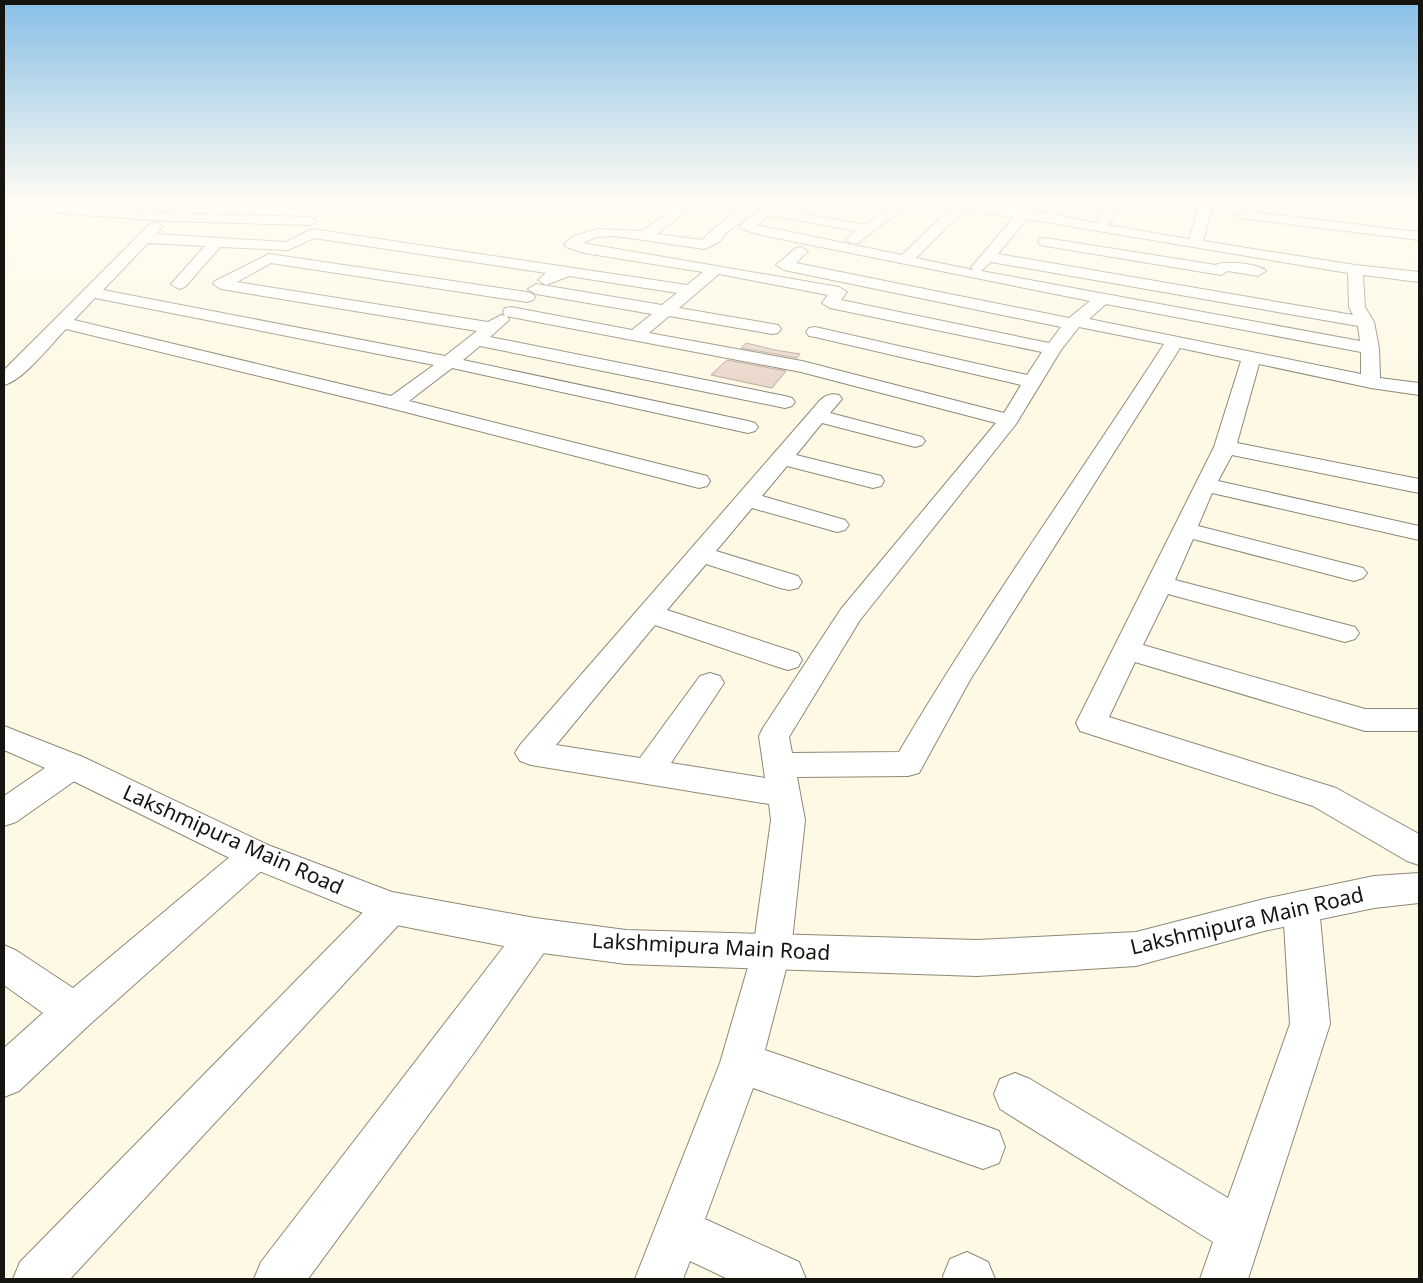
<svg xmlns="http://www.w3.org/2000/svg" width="1423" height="1283" font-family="'Noto Sans',sans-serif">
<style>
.building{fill:#ead8cc;stroke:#baa99e}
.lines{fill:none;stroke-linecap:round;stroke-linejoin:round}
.minor-casing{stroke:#8d8977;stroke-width:2}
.major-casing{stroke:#8d8977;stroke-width:2}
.minor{fill:#fff;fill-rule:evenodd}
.major{fill:#fff;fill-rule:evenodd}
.labels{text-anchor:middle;stroke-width:4;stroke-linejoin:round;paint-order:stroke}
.near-street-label{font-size:21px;fill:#16140e;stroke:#fff}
</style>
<rect width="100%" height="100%" fill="#fef9e5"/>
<g class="building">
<path d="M746 343 775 350 800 354 797 358 741 348Z"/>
<path d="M727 360 786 371 772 388 711 375Z"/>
</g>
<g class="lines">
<g class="minor-casing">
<g id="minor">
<path d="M375 200H393L395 202 388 206Z"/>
<path d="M685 200H700L657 234 702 240 717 226 753 200H762L765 203 727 232 718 243 704 249 616 236 597 237 582 243 839 287 847 292 841 300 1049 343 1061 327 784 270 776 265 796 248 801 247 808 251 796 263 1069 318 1090 301 761 235 742 229 740 226 773 200H787L778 209 865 225 899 200H914L858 243 853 244 846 240 856 231 769 215 757 225 902 255 951 208 921 204 915 200C974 200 1037 210 1095 223L1106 210 1067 204 1061 200 1109 202 1110 200H1122V207L1107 225 1189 239 1201 200H1214L1203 241 1355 265 1419 272V282L1363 275 1365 307 1374 322 1379 348 1380 378 1419 383V395L1371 388 1259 364 1237 443 1419 479V493L1232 455 1218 481 1419 526V540L1212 493 1198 526 1363 568 1367 573 1363 578 1354 581 1193 539 1175 580 1355 627 1359 633 1355 639 1345 642 1168 594 1143 645 1365 709H1419V731H1365L1135 662 1109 717 1336 788 1419 834V865L1407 861 1313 806 1080 731 1076 723 1214 447 1241 361 1180 348 970 680 919 773 908 776 797 777 805 820 791 950 765 1050 983 1125 999 1131 1005 1147 999 1163 983 1169 753 1088 705 1219 799 1262 806 1279H728L690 1261 683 1279H635L720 1063 753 950 771 820 769 804 531 765 520 761 515 753 520 745 810 412C819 402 824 391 839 395L842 399 830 413 922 437 925 441 922 445 915 447 822 423 796 455 881 476 884 481 881 486 873 488 787 466 762 496 845 520 849 525 845 530 837 532 752 508 716 551 798 576 802 582 798 588 789 590 780 588 706 564 667 610 798 653 802 660 798 667 788 670 778 667 655 625 556 745 640 758 700 676 710 673 720 676 724 683 671 763 765 778 759 736 763 728 841 609 996 423 801 372 511 317 505 316 503 312 505 308 511 307 632 330 652 314 536 294 528 289 536 284 662 305 677 293 569 276 546 285 538 280 546 273 314 238 288 250 220 247 185 287 179 289 171 284 205 246 148 243 103 290 445 356 477 331 221 289 213 284 215 281 269 254 527 292 533 294 535 297 533 300 527 302 271 263 237 282 488 322 501 315 507 316 509 320 490 337 785 396 792 398 795 402 792 406 785 408 480 346 463 360 748 421 755 423 758 427 755 431 748 433 452 368 409 401 707 476 710 481 707 486 699 488 390 408 66 329C51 344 24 380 4 385V370L151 223 156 222 163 226 156 234 286 242 312 229 687 285 703 272 584 253 566 247 564 244 574 236 597 229 642 231ZM964 210 1014 217 974 264 971 267 973 270 916 258ZM1027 219 1348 273 1349 307 1353 315 998 254ZM991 262 1358 326 1360 341 981 271ZM719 274 828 295 822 303 830 308 1042 352 1027 375 815 327 809 328 806 332 809 336 815 337 1021 385 1004 413 802 361 649 333 669 316 772 334 778 333 781 329 778 325 772 324 679 308ZM95 298 434 365 391 396 74 320ZM1106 304 1361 352V374L1089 319ZM1079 327 1164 344C1076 481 981 612 899 752L792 753 789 737 860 620 1016 424 1061 350Z"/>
<path d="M1374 200H1390V201L1384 205Z"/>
<path d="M51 205 166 213 310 217 317 221 310 225 166 221 46 212 44 209Z"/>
<path d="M1244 211 1419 232V240L1239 218 1237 215 1239 212Z"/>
<path d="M1045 238 1216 265C1223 260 1261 264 1266 271L1258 276 1228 271 1221 275 1040 245 1038 242 1040 239Z"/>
<path d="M72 754 83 757 88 766 83 775 16 822 4 826V796L61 757Z"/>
<path d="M256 840 268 845 273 855 268 865 88 1026 19 1091 4 1097V1048L43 1013 4 985V945L17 951 73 988 244 845Z"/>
<path d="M1301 891 1314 896 1319 907 1330 1024 1248 1279H1200L1213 1242 1000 1109 994 1094 1000 1079 1015 1073 1030 1079 1228 1198 1290 1024 1283 907 1288 896Z"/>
<path d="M391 892 404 897 409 908 404 919 70 1279H13L20 1262 378 897Z"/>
<path d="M535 918 548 923 554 935 548 947 473 1054 308 1279H254L261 1262 522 923Z"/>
<path d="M967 1252 988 1262 995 1279H944L943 1276 950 1259Z"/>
</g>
</g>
<g class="major-casing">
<path id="major" d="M4 726 83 757 268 845 392 892 535 918 626 930 977 940 1136 932 1264 899 1374 876 1419 873V903L1374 908 1264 931 1136 966 977 976 626 964 535 952 391 924 378 919 244 865 61 775 4 750Z"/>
</g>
<use href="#minor" class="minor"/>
<use href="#major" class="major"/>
</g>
<linearGradient id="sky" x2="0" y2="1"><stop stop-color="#88bfe6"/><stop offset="0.53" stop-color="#fffcf3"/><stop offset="1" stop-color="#fffcf3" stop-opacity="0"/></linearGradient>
<rect width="1423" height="380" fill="url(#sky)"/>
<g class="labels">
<g class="near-street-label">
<text transform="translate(233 840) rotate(24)" y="7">Lakshmipura Main Road</text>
<text transform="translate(1247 921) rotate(-13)" y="7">Lakshmipura Main Road</text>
<text transform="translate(711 947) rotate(3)" y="7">Lakshmipura Main Road</text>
</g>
</g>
<rect width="1423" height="1283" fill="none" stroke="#16140e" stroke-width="10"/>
</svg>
